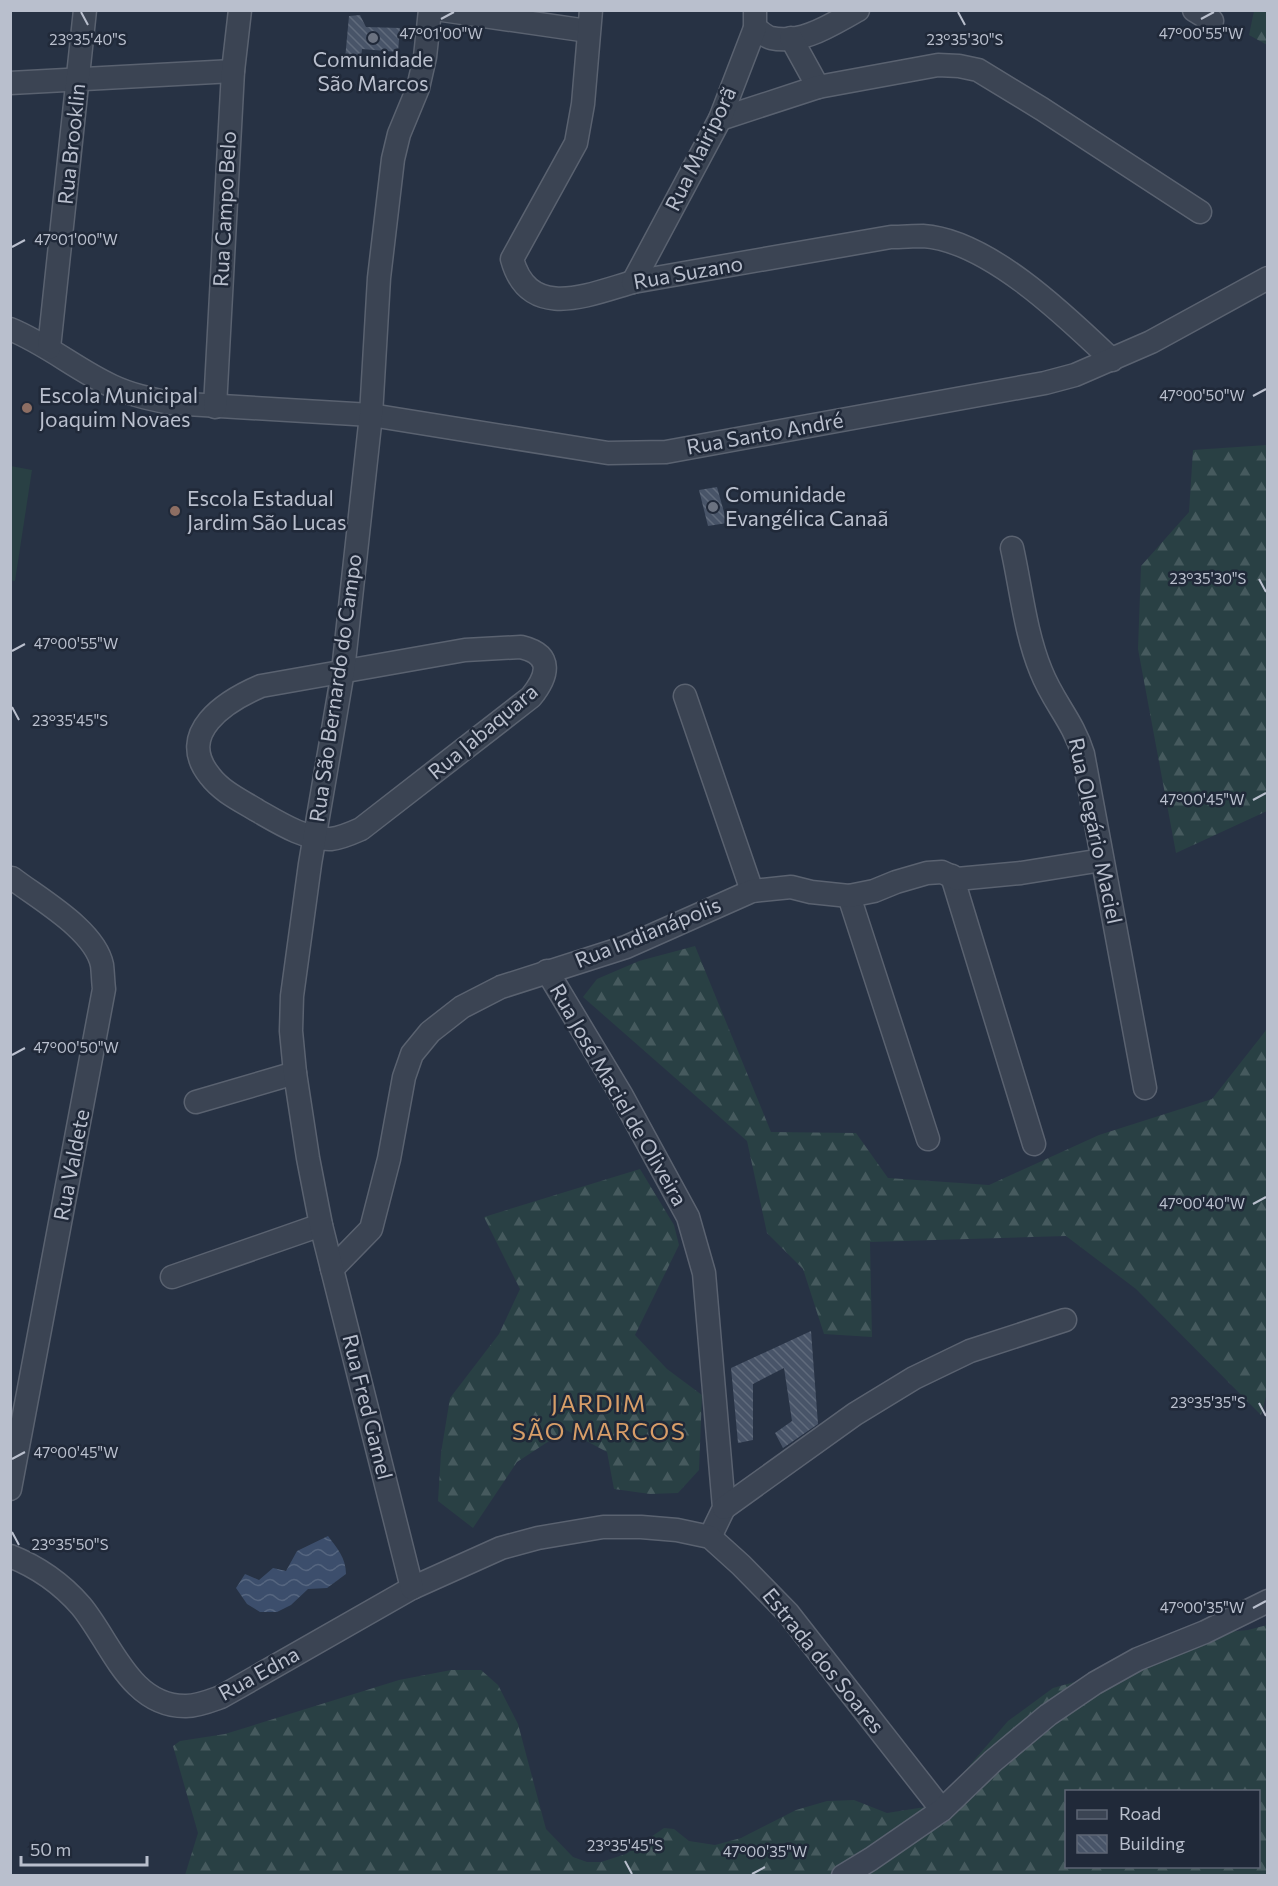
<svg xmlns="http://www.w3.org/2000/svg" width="1278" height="1886" font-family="Commissioner,sans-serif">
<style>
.grass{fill:#294044}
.forest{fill:url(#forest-firs);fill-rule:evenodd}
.water{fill:url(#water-waves)}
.building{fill:url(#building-back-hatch)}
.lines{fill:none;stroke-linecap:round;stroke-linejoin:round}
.minor-casing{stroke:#5a6270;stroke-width:25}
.minor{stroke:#3b4453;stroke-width:22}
.ticks{fill:none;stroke:#b9bfcd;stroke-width:2}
.worship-dot{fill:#6b7280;stroke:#202939;stroke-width:2}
.education-dot{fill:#8d6e63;stroke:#202939;stroke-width:2}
.labels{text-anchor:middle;stroke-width:5;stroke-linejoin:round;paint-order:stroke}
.poi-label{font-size:21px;fill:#b9bfcd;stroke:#202939;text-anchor:start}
.street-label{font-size:21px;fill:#b9bfcd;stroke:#202939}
.quarter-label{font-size:24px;letter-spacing:1.5px;fill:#d89e68;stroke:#202939}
.ticks-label{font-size:15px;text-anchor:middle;fill:#b9bfcd;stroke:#202939;stroke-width:5;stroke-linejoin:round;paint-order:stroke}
</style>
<defs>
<pattern id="forest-firs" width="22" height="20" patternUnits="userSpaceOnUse" patternTransform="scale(1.5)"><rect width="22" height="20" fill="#294044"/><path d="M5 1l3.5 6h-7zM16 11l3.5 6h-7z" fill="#465a5e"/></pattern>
<pattern id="water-waves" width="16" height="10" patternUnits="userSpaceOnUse" patternTransform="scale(1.5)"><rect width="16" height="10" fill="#3c4e6c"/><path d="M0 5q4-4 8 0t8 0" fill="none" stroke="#566680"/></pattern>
<pattern id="building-back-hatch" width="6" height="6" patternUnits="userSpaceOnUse" patternTransform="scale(1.5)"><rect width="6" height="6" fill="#485468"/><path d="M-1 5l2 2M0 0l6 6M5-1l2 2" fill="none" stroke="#606b7c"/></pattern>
</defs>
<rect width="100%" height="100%" fill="#273244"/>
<path class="grass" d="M11 466 32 470 15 581 10 580Z"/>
<g class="forest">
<path d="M1254 11H1267V45L1249 35Z"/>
<path d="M1267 445V811L1176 853 1138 649 1141 566 1189 512 1193 450Z"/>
<path d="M695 946 771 1132 856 1133 888 1178 989 1185 1099 1135 1212 1099 1267 1029 1268 1389 1261 1415 1136 1289 1066 1236 870 1242 872 1337 824 1334 803 1269 767 1233 747 1141 583 997 597 979 639 961Z"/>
<path d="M640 1169 674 1225 679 1245 635 1335 667 1369 702 1395 699 1470 678 1493 650 1494 614 1489 607 1452 566 1430 517 1462 473 1528 438 1501 441 1453 450 1398 499 1334 520 1289 484 1217Z"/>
<path d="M1267 1625V1875H185L198 1833 173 1746 180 1741 225 1734 399 1680 451 1670H481L498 1685 518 1724 546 1829 573 1857 587 1862H601L626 1854 664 1828 674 1829 689 1841 715 1845 741 1838 796 1810 827 1801 854 1800 887 1813 925 1807 950 1788 1008 1721 1053 1688 1092 1677 1194 1635 1248 1630ZM1066 1792H1258V1866H1066Z"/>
</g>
<path class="water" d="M328 1536C337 1548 346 1558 346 1574L327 1588 308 1589 291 1605 277 1612H260L247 1604 236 1588 245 1574 259 1580 273 1568 286 1571 297 1551Z"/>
<g class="building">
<path d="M360 15 366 27 400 28 398 52 362 49 361 58 345 59 349 16Z"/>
<path d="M717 487 727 523 708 526 699 490Z"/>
<path d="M811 1331 818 1424 783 1448 775 1433 792 1421 784 1368 753 1384V1440L738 1443 731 1368Z"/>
</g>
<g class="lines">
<g class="minor-casing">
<g id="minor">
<path d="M442 10 588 31"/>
<path d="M591 10 583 104 576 143 512 259C529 321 588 295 633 282L891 237C902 237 913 236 923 236 988 240 1067 317 1112 360"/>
<path d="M1194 10 1212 21"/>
<path d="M755 28C760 31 766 37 771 38 802 45 832 24 858 10"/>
<path d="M791 38 818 87"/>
<path d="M10 83 233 71"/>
<path d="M720 119 818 87 938 65 959 66 978 70 1042 109 1200 212"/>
<path d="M633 282 720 119 755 28V10"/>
<path d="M10 329C47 344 77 370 112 386 131 395 151 399 170 403L371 415 608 453 666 452 1045 383 1075 375 1151 342 1268 278"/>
<path d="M49 348 85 10"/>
<path d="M215 407 233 71 240 10"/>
<path d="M1012 548C1021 588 1025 632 1041 671 1053 702 1073 721 1083 754L1145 1088"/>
<path d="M521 647C554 655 548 676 531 697L361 829C352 833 341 838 331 839 306 840 279 823 258 811 242 801 222 792 210 776 175 733 226 701 261 686L465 650Z"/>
<path d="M685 696 752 891"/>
<path d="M952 876 1034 1144"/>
<path d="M849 896 928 1139"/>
<path d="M547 971 622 1096 688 1217 704 1273 724 1508 710 1537"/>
<path d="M196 1102 295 1073"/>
<path d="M332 1269 371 1229 389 1159 404 1077 412 1054 430 1032 462 1007 501 987 626 947 752 891 791 887 811 892 849 896 874 891 896 882 927 873 942 872 957 879 1021 873 1102 860"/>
<path d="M172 1277 321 1225"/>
<path d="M10 1489 104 989C103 981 103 973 102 965 95 930 39 899 12 878"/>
<path d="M724 1508 855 1414 914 1378 970 1351 1065 1320"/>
<path d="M10 1556C38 1567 61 1583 81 1606 111 1642 130 1707 186 1706 198 1706 210 1701 221 1697L412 1588 501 1548 538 1538 603 1527H641L677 1530 710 1537 741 1565 788 1613 942 1810"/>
<path d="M412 1588 321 1225 308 1158 295 1073 291 1031 292 996 310 864 343 671 371 415 379 278 393 159 399 134 418 88 425 57 430 10"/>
<path d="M843 1876 871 1859 942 1810 993 1761 1048 1715 1095 1683 1138 1659 1205 1632 1268 1601"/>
</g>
</g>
<use href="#minor" class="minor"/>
</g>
<path class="ticks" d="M81 12 88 25M958 12 965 25M441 19 454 12M1201 19 1214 12M12 247 25 240M1253 396 1266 389M1259 579 1266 592M12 651 25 644M12 707 19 720M1253 800 1266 793M12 1055 25 1048M1253 1204 1266 1197M1259 1403 1266 1416M12 1459 25 1452M12 1532 19 1545M1253 1608 1266 1601M625 1861 632 1874M752 1874 765 1867"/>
<g class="worship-dot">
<circle cx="373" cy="38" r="6"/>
<circle cx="713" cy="507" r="6"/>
</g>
<g class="education-dot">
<circle cx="27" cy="408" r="6"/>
<circle cx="175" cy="511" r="6"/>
</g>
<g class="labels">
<g class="poi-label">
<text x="373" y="67" text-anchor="middle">Comunidade<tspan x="373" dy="24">São Marcos</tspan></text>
<text x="39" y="403">Escola Municipal<tspan x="39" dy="24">Joaquim Novaes</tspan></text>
<text x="725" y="502">Comunidade<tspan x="725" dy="24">Evangélica Canaã</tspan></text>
<text x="187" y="506">Escola Estadual<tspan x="187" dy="24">Jardim São Lucas</tspan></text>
</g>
<g class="street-label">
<text transform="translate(72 144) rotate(-84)" y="7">Rua Brooklin</text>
<text transform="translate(701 149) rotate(-64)" y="7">Rua Mairiporã</text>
<text transform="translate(225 209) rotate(-87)" y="7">Rua Campo Belo</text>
<text transform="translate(688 273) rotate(-10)" y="7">Rua Suzano</text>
<text transform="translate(765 434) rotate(-10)" y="7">Rua Santo André</text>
<text transform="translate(336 688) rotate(-82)" y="7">Rua São Bernardo do Campo</text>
<text transform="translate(483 732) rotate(-40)" y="7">Rua Jabaquara</text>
<text transform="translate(1095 831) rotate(78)" y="7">Rua Olegário Maciel</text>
<text transform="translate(648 933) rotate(-22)" y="7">Rua Indianápolis</text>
<text transform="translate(618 1095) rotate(60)" y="7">Rua José Maciel de Oliveira</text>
<text transform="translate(72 1165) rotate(-79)" y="7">Rua Valdete</text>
<text transform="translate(367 1407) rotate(76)" y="7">Rua Fred Gamel</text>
<text transform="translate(823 1661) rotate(51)" y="7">Estrada dos Soares</text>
<text transform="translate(259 1674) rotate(-29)" y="7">Rua Edna</text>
</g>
<g class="quarter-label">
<text x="599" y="1412">JARDIM<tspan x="599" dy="28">SÃO MARCOS</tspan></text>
</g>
</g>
<g class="ticks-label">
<text x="441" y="39">47°01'00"W</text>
<text x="1201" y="39">47°00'55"W</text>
<text x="88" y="45">23°35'40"S</text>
<text x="965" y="45">23°35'30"S</text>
<text x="76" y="245">47°01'00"W</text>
<text x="1202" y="401">47°00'50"W</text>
<text x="1208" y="584">23°35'30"S</text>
<text x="76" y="649">47°00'55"W</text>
<text x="70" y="726">23°35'45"S</text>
<text x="1202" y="805">47°00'45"W</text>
<text x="76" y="1053">47°00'50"W</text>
<text x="1202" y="1209">47°00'40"W</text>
<text x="1208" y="1408">23°35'35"S</text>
<text x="76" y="1458">47°00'45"W</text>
<text x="70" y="1550">23°35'50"S</text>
<text x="1202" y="1613">47°00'35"W</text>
<text x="625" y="1851">23°35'45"S</text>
<text x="765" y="1857">47°00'35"W</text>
</g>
<rect width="1278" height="1886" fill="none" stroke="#b9bfcd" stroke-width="24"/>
<rect x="1065" y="1790" width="195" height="78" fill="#202939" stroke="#5d6574" stroke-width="1.5"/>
<rect x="1077" y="1810" width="30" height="9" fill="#3b4453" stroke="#5d6574" stroke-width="1.5"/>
<text x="1119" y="1820" font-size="18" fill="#b9bfcd">Road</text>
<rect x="1077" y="1835" width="30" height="18" fill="url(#building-back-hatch)" stroke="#5d6574" stroke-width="1.5"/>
<text x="1119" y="1850" font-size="18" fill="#b9bfcd">Building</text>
<path d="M21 1856v9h126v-9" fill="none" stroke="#b9bfcd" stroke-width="3"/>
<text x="30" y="1856" font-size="18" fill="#b9bfcd" stroke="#202939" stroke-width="4.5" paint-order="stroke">50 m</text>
</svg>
